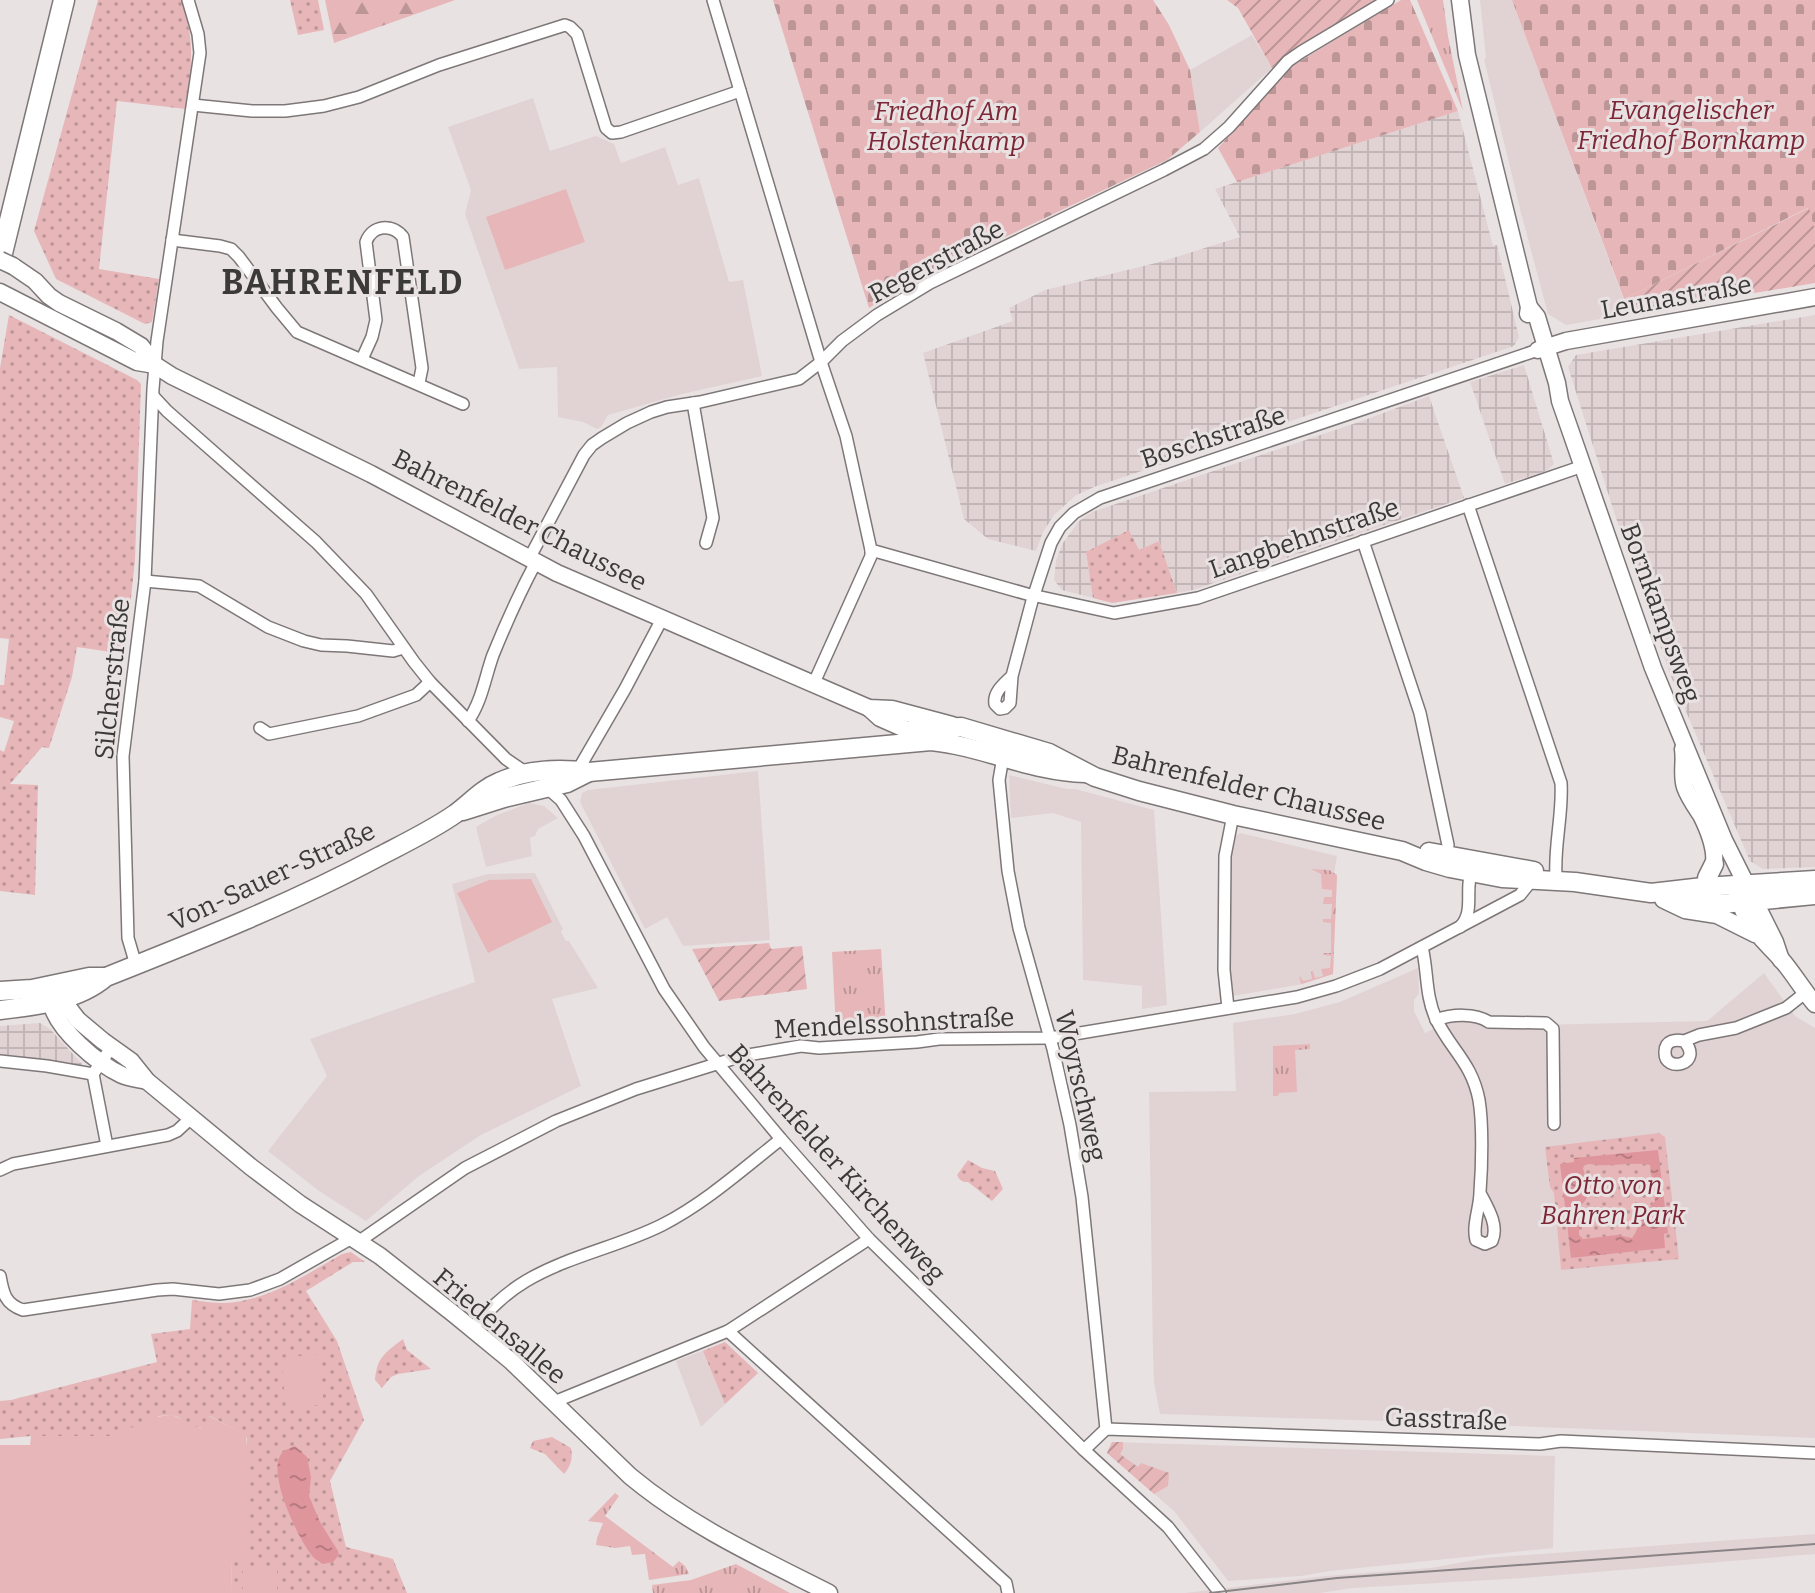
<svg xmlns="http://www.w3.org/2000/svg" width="1815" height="1593" font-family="Bitter,serif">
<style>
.built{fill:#e1d3d4}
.industrial{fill:url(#industrial-grid)}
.grass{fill:url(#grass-tufts)}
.forest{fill:url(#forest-firs)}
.cemetery{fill:url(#cemetery-stones)}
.park{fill:url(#park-dots)}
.garden{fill:url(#garden-furrows)}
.pitch{fill:#e7b6b9}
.water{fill:url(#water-ripples);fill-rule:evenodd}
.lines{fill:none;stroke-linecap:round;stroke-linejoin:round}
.street-casing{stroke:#7e7778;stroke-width:14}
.secondary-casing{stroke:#7e7778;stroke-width:19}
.primary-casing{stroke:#7e7778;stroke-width:21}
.highway-casing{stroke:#7e7778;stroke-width:23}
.street{stroke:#fff;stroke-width:11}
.secondary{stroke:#fff;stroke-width:16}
.primary{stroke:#fff;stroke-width:18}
.highway{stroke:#fff;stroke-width:20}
.tram{stroke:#898485;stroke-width:2}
.secondary-bridge-casing{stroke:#7e7778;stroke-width:19;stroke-linecap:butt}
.secondary-bridge{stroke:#fff;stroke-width:16}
.labels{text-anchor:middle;stroke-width:6;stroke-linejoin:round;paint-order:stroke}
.park-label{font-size:26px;font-style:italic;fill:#7d2636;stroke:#e9e2e3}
.street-label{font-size:26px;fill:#3c3939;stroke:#e9e2e3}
.district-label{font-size:34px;font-weight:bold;letter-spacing:2px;fill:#3c3939;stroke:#e9e2e3}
</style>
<defs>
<pattern id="industrial-grid" width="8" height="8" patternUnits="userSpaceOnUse" patternTransform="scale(2)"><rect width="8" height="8" fill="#e1d3d4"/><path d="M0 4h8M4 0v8" fill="none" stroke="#c2b6b7"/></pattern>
<pattern id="grass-tufts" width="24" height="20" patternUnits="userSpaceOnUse" patternTransform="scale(2)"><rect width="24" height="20" fill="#e7b6b9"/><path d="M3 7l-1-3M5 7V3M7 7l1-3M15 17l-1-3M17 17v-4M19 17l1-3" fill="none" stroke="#bc9597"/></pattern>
<pattern id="forest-firs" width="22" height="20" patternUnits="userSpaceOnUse" patternTransform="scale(2)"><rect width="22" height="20" fill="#e7b6b9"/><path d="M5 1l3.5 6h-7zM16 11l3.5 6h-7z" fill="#bc9597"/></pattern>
<pattern id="cemetery-stones" width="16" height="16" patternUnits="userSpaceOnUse" patternTransform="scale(2)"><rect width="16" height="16" fill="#e7b6b9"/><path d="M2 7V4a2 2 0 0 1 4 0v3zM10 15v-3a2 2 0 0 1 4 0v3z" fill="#bc9597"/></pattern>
<pattern id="park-dots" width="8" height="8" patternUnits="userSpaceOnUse" patternTransform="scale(2)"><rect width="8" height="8" fill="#e7b6b9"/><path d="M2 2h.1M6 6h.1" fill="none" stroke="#bc9597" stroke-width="1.8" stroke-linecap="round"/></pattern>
<pattern id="garden-furrows" width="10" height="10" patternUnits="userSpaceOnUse" patternTransform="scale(2)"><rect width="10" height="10" fill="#e7b6b9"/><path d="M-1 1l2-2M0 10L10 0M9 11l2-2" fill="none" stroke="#bc9597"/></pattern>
<pattern id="water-ripples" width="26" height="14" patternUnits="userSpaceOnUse" patternTransform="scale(2)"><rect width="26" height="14" fill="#df959c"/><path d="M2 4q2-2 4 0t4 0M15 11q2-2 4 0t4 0" fill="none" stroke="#b67b80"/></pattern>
</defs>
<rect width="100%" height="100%" fill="#e9e2e3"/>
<g class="built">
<path d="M1480 0H1512L1629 314 1566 325 1548 314 1520 209 1484 59 1486 58Z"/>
<path d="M1252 35 1272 68 1200 132 1190 70Z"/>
<path d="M533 98 550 151 596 136 614 144 621 163 665 147 678 185 699 178 729 282 743 280 762 376 682 394 608 415 601 427 597 429 583 422 558 417 557 367 519 369 465 214 471 190 448 127Z"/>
<path d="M758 771 770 940 683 946 667 917 645 929 580 802 582 793 588 790Z"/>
<path d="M1009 775 1067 789H1075L1154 810 1167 1005 1142 1009V986L1083 980 1081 822 1053 813 1011 818Z"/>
<path d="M529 803 544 806 558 818 538 829 535 836 530 838 532 856 486 867 476 827 495 816Z"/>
<path d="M1240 833 1337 856 1334 874 1337 875 1333 974 1303 984 1233 996 1231 975V849L1233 838Z"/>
<path d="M535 873 563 929 561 932 566 941H569L598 988 552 999 581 1086 481 1135 419 1176 366 1221 319 1191 268 1151 327 1076 310 1039 475 982 452 884 488 874Z"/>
<path d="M1418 968 1419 994 1414 1000V1011L1425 1033 1453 1020 1486 1022 1493 1026 1707 1021 1764 973 1795 1016 1815 1028V1438L1387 1421 1160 1414 1154 1383 1153 1356 1149 1092 1236 1091 1233 1023 1295 1014 1340 1002Z"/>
<path d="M725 1342 758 1373 701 1427 676 1361Z"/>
<path d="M1112 1442 1555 1456 1553 1548 1330 1571 1301 1576 1228 1581 1174 1511 1107 1453Z"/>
<path d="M1815 1534V1554L1524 1578 1353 1588 1320 1593H1185L1325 1576 1431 1568 1485 1558Z"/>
</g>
<g class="industrial">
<path d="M1458 111 1493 246 1497 245 1519 337 1514 346 1094 487 1075 496 1054 515 1043 532 1036 551 988 539 964 519 923 353 1013 321 1009 308 1045 290 1160 262 1240 237 1215 189Z"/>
<path d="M1815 315V867L1763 869 1750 861 1670 674 1614 512 1568 367 1576 355Z"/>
<path d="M1524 365 1554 464 1546 471 1505 484 1470 382Z"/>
<path d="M1429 396 1464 498 1193 590 1177 593 1159 541 1139 550 1086 552 1093 598 1062 590 1054 580 1056 560 1063 543 1079 521 1092 512 1359 422Z"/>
<path d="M40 1023 50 1029 82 1064 80 1068 0 1057V1026Z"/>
</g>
<g class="grass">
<path d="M1417 0H1443L1448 36 1463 111Z"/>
<path d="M1311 869 1329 870 1337 875 1333 974 1301 984 1299 975 1303 981 1312 979 1311 972 1313 971 1315 978 1323 976 1321 969 1330 968 1331 956 1323 955V953H1331V923L1323 922V919H1331L1332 904H1323L1324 897H1332V890L1322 889 1321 874Z"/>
<path d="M881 949 886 1027 836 1030 832 952Z"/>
<path d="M1310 1044V1049L1295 1050 1297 1092 1279 1093 1278 1096H1273V1046Z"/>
<path d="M615 1493 619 1496 605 1516 673 1567 679 1561 685 1566 689 1574 649 1580 645 1554 632 1555 630 1546 615 1548 596 1545 597 1538 603 1523 588 1521Z"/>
<path d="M736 1564 790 1593H653L652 1585 691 1580Z"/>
</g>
<path class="forest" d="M325 0H455L334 43Z"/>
<g class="cemetery">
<path d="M773 0H1153L1169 25 1190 70 1200 132 1167 160 940 268 897 291 869 308Z"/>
<path d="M1401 0H1410L1458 111 1237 182 1218 148 1292 66Z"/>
<path d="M1512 0H1815V231L1808 208 1624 299Z"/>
</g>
<g class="park">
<path d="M98 0H182C195 43 192 65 186 109L117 101 99 269 159 279 152 322 145 324 56 279 34 231Z"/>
<path d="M290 0H318L324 30 298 35Z"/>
<path d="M9 315 137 380 141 384 135 560 125 654 77 647 72 677 49 748 42 747 10 784 38 785 35 895 0 891V750L4 752 14 721 0 717V685H4L9 639 0 638V368Z"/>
<path d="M1129 530 1139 550 1159 541 1177 593 1112 603 1093 598 1086 552Z"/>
<path d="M1659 1133 1665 1137 1679 1259 1561 1270 1554 1193 1550 1187 1545 1147Z"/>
<path d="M968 1160 982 1168 995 1171 1003 1189 992 1201 968 1182C962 1182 960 1181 957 1175Z"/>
<path d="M351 1252 365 1262H353L306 1291 337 1341 364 1420 330 1481 346 1547 393 1559 407 1593H232L231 1559 247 1439 245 1435 210 1416 203 1428 189 1426 178 1417 170 1415 159 1416 146 1428 122 1436H31L0 1439V1401L11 1400 157 1362 151 1334 190 1329 192 1300C202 1301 213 1303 224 1303 268 1301 305 1275 342 1254Z"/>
<path d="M403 1339 407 1350 431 1369 398 1374 391 1377 382 1388 375 1380C377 1357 385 1353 403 1339Z"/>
<path d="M725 1342 758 1373 725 1404 703 1351Z"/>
<path d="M552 1437 571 1448C573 1458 571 1466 564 1474L545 1454 530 1448 533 1441Z"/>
</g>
<g class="garden">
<path d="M1227 0H1379L1277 63 1272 68 1238 8Z"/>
<path d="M1809 208 1815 231V283L1629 314 1624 299Z"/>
<path d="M769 943 771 949 802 946 807 989 719 1001 692 949Z"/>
<path d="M1112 1442H1123V1449L1120 1454 1138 1467 1141 1463 1169 1473 1168 1486 1154 1494 1107 1453Z"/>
</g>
<g class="pitch">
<path d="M566 189 585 242 505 270 486 217Z"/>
<path d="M531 879 552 922 488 953 457 893 489 880Z"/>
<path d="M318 1354 324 1404 286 1409 281 1358Z"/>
<path d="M170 1415C184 1418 187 1426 202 1428L209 1416 246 1435 250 1553 245 1559H231L232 1593H0V1445H30L31 1436H121L126 1427 146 1428C150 1417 160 1416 170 1415Z"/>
<path d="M277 1567V1593H243V1568Z"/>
</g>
<g class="water">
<path d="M1658 1150 1668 1233 1664 1234 1665 1248 1571 1258 1560 1164 1574 1162V1158ZM1590 1164C1610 1168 1630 1161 1650 1165L1655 1201 1650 1207V1213C1637 1217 1640 1229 1632 1238L1617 1235 1583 1239 1579 1235V1207C1595 1194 1587 1185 1583 1168L1585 1165Z"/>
<path d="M295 1446 307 1457 311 1477 309 1496 320 1522 338 1551 339 1555 333 1562 323 1564C321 1563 314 1558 313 1557 299 1541 264 1469 283 1452 286 1449 291 1448 295 1446Z"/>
</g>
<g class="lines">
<g class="street-casing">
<g id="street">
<path d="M713 0 821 362 846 436 871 550 1027 594 1114 613 1198 598 1583 466"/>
<path d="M193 105 252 111H285L324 106 359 97 439 65 565 25 570 27 577 34 606 128 612 133 621 132 740 91"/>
<path d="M172 240 220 246 231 249 239 257 277 308 297 332 463 404"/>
<path d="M362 359 372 337 376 320 366 242C372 225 392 223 403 237L422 368 419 383"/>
<path d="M154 397 167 411 316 542 366 594 414 662 430 682 506 759 528 774"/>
<path d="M693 403 713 518 706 543"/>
<path d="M1468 505 1561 783C1563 814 1554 845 1556 876"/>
<path d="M1363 541 1420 713 1448 845 1447 855"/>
<path d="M529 559 584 455 592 445 602 438 627 423 651 412 667 407 700 402 799 379 821 362 842 341 877 315 930 283 1164 170 1204 149 1229 127 1288 61 1301 52 1388 0"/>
<path d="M145 581 199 586 268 627 304 641 321 645 347 646 393 651 403 648"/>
<path d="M1012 676C1004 684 993 692 995 704L1000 709 1005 708 1010 703 1012 676 1032 601 1051 543 1060 527 1074 513 1100 498 1535 351"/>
<path d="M813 685 871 556V550"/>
<path d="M468 721C482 701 485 677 493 655 506 623 520 592 536 562"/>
<path d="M260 728 269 734 358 716 416 695 430 682"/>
<path d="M1003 757 999 780 1008 871 1019 928 1053 1049 1070 1125 1082 1197 1106 1429"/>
<path d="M578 770 625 689 662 619"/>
<path d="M545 786 561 800 584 836 664 989 704 1047 781 1139 869 1239 1084 1450 1168 1527 1220 1593"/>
<path d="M1460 927C1476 911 1463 888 1473 868"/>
<path d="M1422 947C1428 971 1425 995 1436 1019 1451 1050 1472 1063 1479 1100 1483 1124 1482 1166 1480 1192 1480 1208 1472 1225 1476 1240L1485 1244 1492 1241C1499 1226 1488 1208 1480 1193"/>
<path d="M136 965 128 938 123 756 145 581 153 389 157 341 200 53 198 34 188 0"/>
<path d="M1228 1008 1224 970 1225 856 1233 815"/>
<path d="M1436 1020C1452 1014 1475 1013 1489 1022L1546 1023 1553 1029 1554 1124"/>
<path d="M1684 1041C1705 1064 1664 1074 1665 1052 1665 1040 1676 1039 1684 1041L1699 1035 1736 1028 1786 1008 1805 993"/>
<path d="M0 1061 47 1066 93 1074"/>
<path d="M107 1146 93 1074 111 1048"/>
<path d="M0 1170 13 1164 168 1135 177 1131 191 1118"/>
<path d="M358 1242 465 1168 556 1121 636 1089 742 1056 801 1046 819 1048 917 1042 939 1039 1050 1038 1297 997 1336 986 1380 969 1520 895 1528 885 1526 875"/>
<path d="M0 1276C3 1293 5 1304 23 1310L157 1290 173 1289 219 1294 250 1290 280 1279 352 1238"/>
<path d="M471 1330C488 1311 504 1294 526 1281 568 1256 618 1247 662 1225 705 1203 743 1169 781 1139"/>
<path d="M728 1331 1006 1583 1008 1593"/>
<path d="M554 1402 728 1331 869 1239"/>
<path d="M1084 1450 1106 1429 1540 1444 1561 1441 1815 1453"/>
</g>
</g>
<g class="secondary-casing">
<g id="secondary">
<path d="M1460 0 1467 55 1529 307 1528 314"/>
<path d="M13 266 35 281 49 296 59 303 116 331 141 346 155 365 172 376 371 474 557 573 869 708 892 709 952 725"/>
<path d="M0 292 137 362 155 365"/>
<path d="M1529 307 1537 317 1557 383 1560 401 1653 668 1724 840 1775 942 1781 960"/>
<path d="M1538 350 1566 341 1815 297"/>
<path d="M869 708 880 718 923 737"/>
<path d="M1683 749C1685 762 1681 775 1685 787 1689 798 1695 806 1701 815 1708 829 1716 848 1714 864"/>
<path d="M1737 892C1747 928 1757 933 1781 959 1793 973 1803 990 1815 1004"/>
<path d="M1666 901 1685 910 1717 915 1755 934"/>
<path d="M52 989C51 994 50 998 51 1002 56 1029 98 1064 122 1075 129 1078 138 1079 147 1081"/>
<path d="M55 990 78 1020 103 1041 131 1061 147 1081 251 1167 300 1204 380 1256 455 1315 511 1361 630 1476C690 1526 760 1558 829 1593"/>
</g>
</g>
<g class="primary-casing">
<g id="primary">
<path d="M912 730 961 727 1049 753 1095 777 1139 791 1233 815 1402 851 1426 861 1450 868 1502 878 1575 882 1651 893 1703 887 1815 880"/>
<path d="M463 811 504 798 567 783 589 772"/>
<path d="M1429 852 1534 871"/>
<path d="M1707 878 1714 864"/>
<path d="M1664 899 1722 904 1815 895"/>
<path d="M0 991 32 989 89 977H104"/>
<path d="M0 1010C36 1006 78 1001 106 977 199 940 292 903 380 856 405 843 432 830 455 814 470 803 482 789 499 782 528 769 559 768 589 772L931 741C983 746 1032 772 1085 773"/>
</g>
</g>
<g class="highway-casing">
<path id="highway" d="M2 253 64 0"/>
</g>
<use href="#street" class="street"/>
<use href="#secondary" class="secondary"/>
<use href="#primary" class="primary"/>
<use href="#highway" class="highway"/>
<path class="tram" d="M1210 1593 1337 1578 1815 1544"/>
<g class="secondary-bridge-casing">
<path id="secondary-bridge" d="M0 260 13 266"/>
</g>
<use href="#secondary-bridge" class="secondary-bridge"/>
</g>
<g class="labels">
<g class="park-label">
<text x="1691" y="119">Evangelischer<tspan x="1691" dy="30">Friedhof Bornkamp</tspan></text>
<text x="946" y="120">Friedhof Am<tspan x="946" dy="30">Holstenkamp</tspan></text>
<text x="1613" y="1194">Otto von<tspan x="1613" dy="30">Bahren Park</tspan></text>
</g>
<g class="street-label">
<text transform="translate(936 261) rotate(-28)" y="9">Regerstraße</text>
<text transform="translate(1676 297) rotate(-10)" y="9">Leunastraße</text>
<text transform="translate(1213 437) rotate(-18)" y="9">Boschstraße</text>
<text transform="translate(520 520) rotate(27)" y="9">Bahrenfelder Chaussee</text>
<text transform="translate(1304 538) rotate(-19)" y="9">Langbehnstraße</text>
<text transform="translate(1661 613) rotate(70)" y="9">Bornkampsweg</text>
<text transform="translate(112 679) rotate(-84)" y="9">Silcherstraße</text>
<text transform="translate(1249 788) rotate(14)" y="9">Bahrenfelder Chaussee</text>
<text transform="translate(272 876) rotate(-25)" y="9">Von-Sauer-Straße</text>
<text transform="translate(894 1023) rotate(-3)" y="9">Mendelssohnstraße</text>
<text transform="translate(1081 1086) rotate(77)" y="9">Woyrschweg</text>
<text transform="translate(837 1163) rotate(48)" y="9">Bahrenfelder Kirchenweg</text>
<text transform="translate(500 1326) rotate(40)" y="9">Friedensallee</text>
<text transform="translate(1446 1419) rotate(2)" y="9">Gasstraße</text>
</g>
<g class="district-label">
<text x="343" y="294">BAHRENFELD</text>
</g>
</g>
</svg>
